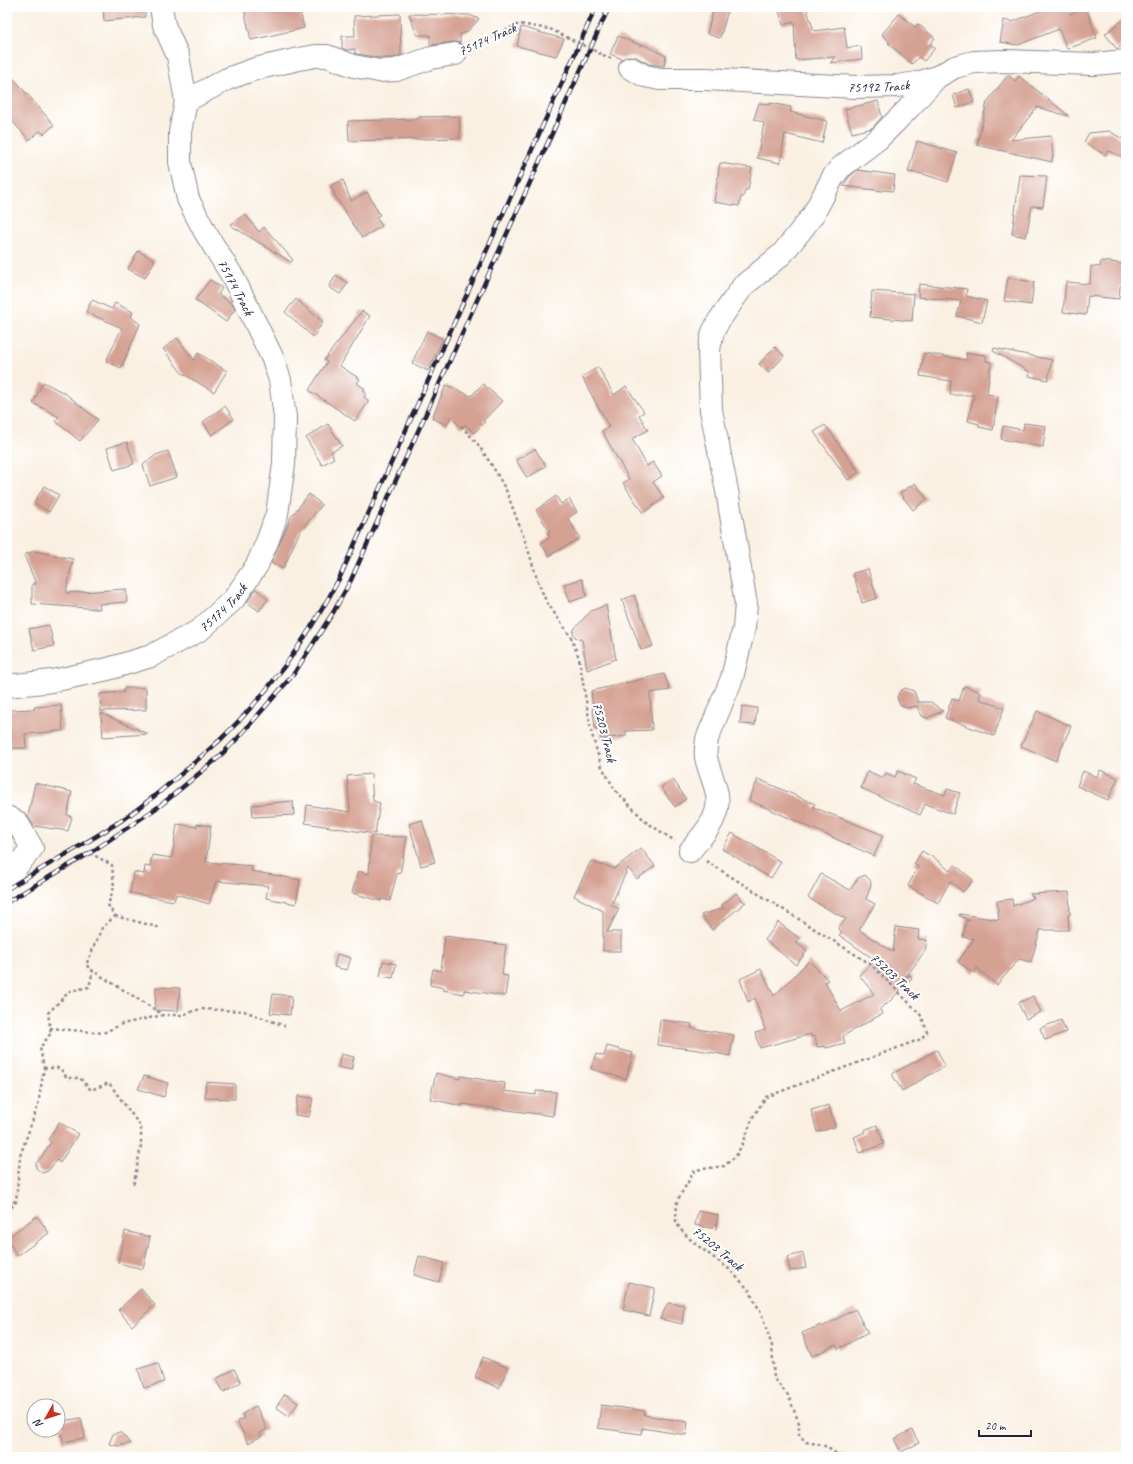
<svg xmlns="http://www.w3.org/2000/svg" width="1133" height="1464" font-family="Caveat,sans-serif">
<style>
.building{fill:#d5a193}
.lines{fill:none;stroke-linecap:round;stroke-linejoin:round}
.minor-casing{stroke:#8e898e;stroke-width:24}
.path{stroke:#8e898e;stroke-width:2.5;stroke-dasharray:3 3;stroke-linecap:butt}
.minor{stroke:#fff;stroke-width:22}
.rail-casing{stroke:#22223b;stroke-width:4.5}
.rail{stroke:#fff;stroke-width:3;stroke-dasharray:9;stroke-linecap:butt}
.path-bridge{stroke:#8e898e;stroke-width:2.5;stroke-dasharray:3 3;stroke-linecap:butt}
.labels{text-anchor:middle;stroke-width:4;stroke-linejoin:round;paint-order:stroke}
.street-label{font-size:14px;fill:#22223b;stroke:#fff}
</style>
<rect width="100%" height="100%" fill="#fff"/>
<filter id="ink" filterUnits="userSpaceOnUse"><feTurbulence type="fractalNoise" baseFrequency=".025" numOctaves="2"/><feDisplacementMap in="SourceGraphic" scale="8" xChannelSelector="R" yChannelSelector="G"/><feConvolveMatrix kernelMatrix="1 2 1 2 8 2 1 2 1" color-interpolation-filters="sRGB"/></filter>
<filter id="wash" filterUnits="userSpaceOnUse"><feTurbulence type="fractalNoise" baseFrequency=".012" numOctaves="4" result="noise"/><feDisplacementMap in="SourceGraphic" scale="16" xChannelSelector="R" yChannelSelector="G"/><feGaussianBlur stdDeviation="0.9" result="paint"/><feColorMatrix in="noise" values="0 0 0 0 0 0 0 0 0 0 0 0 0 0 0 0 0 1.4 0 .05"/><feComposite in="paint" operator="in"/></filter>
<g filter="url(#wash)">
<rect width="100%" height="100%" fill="#faf0e2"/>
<g id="blocks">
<g class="building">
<path d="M103 7H145V17L104 21Z"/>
<path d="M251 7H299L304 28 251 40 244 9Z"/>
<path d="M714 7H729L720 38 707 34Z"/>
<path d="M778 7H806L814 31 844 27 847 48 861 46 862 59 830 63 835 57 796 60 794 22 783 25Z"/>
<path d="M1050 7H1068L1070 14 1086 8 1097 38 1067 49 1059 29 1018 45 1000 42 1004 20 1012 22Z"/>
<path d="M400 14 401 55 394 58H380L357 54 355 53V49L346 50 342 48V36H355L354 16Z"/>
<path d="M409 14 469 15 479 19 467 32 460 34V43L453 42 430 45V35H417Z"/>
<path d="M899 14 915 27 918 24 935 38 930 44 935 48 924 61 919 57 912 64 888 43H890L882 34Z"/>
<path d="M1126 17V43L1117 49 1105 34Z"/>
<path d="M521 27 564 39 556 56 517 46Z"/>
<path d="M618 36 642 46V44L666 56 664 66 649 64 636 57 629 56 622 59 610 54Z"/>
<path d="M7 71 54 125 44 134 40 131 29 140 7 115Z"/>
<path d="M1008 75 1015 81 1019 76 1068 115V116L1037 107 1011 140 1051 136 1053 157H1052V162L977 145 987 102Z"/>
<path d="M969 89 974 102 957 108 953 95Z"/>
<path d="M878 101 882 117 872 128 852 133 845 109Z"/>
<path d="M759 103 770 105V103L791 107 790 112 827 121 822 143 785 134 780 163 757 158 764 123 754 119Z"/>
<path d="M459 116 460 138 349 141 348 121 418 119V117Z"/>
<path d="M1109 131 1126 141V158L1108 151 1105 155 1084 142 1089 133Z"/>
<path d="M917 141 957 153 948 182 923 174 908 172Z"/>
<path d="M720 163 752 168 748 190H745L743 197H741L739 206 714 202Z"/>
<path d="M857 170 895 175 893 191 884 190 883 191 843 186 849 177Z"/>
<path d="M1020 175 1047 176 1043 207 1032 206 1026 237 1012 234Z"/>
<path d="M343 180 351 201 367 192 380 215 376 217 382 226 362 238 335 196 331 185Z"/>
<path d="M245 214 259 232 264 227 293 260 291 262 230 225Z"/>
<path d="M138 251 155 260 145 278 128 269Z"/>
<path d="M1101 261 1126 264V287L1120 286 1119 299 1088 296 1086 315 1063 312 1066 282 1090 284 1091 266 1100 267Z"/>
<path d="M336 275 348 283 340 294 329 287Z"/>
<path d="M1008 278 1034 282 1031 305 1004 301Z"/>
<path d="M210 280 222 288 218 294 232 304 235 309 226 322 195 300Z"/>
<path d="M919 284 967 289 966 296 987 301 982 322 957 316 961 301 918 297Z"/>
<path d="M872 291 914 294 912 321 870 317Z"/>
<path d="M296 299 323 322 313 337 285 312Z"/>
<path d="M92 300 112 309 115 303 133 312 131 317 140 324 121 368 106 361 122 328 86 312Z"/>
<path d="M362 311 370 316 340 366 360 379 357 383 365 389 363 391 366 393 364 397 369 401 355 421 309 390 327 362 324 360Z"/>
<path d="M427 331 443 339 428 371 412 363Z"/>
<path d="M177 338 194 360 198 353 227 371 214 392 182 373 163 349Z"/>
<path d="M775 347 784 356 769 373 759 364Z"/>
<path d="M994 348 1052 360 1048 380 1029 376 1030 372 993 351Z"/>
<path d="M924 353 967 360 966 353 986 355V361L991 362 987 394 998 396 993 430 979 427V424L968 421 974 395H950L951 381 920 376Z"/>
<path d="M598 367 614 395 626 386 644 412 639 415 648 430 632 439 647 466 653 462 662 476 653 482 664 498 643 513 623 483 629 479 602 431 609 427 582 377Z"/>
<path d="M43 382 66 394 98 420 80 441 55 421 59 417 33 403Z"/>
<path d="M483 384 502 401 483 421 485 422 474 433 465 424 462 428 451 417 447 425 432 418 446 385 471 396Z"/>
<path d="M225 406 234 419 212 435 203 422Z"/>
<path d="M1024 423 1046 426 1043 447 1001 439 1003 426 1023 430Z"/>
<path d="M328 424 342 446 331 452 334 458 322 465 306 438Z"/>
<path d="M825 425 859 472 848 480 814 432Z"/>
<path d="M127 442 134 464 114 470 107 448Z"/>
<path d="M535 449 546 466 527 478 516 460Z"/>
<path d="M168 451 177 477 150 486 143 465 156 455Z"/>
<path d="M915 483 927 499 913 510 900 493Z"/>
<path d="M44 486 59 495 49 512 34 503Z"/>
<path d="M309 494 322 505 300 531 283 569 271 563 291 517Z"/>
<path d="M556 496 561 504 569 499 577 512 568 518 580 538 549 556 541 543 550 537 547 533 550 532 536 510Z"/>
<path d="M34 551 73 559 66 593 126 589 127 602 99 604 100 609 32 604V584H36L24 555Z"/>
<path d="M868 569 877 598 862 603 853 573Z"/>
<path d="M582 579 587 596 570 602 564 584Z"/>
<path d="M256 589 268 599 259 611 247 602Z"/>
<path d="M634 595 653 646 641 650 622 600Z"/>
<path d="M606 605 616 659 587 670 582 640 575 637 573 633 574 629 591 611Z"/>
<path d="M49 625 54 646 34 650 29 629Z"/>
<path d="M664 674 670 690 650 693 652 730 626 731V736L601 739 600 728 595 729 591 691Z"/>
<path d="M964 686 981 692 979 699 1004 708 994 736 945 718 952 698 959 701Z"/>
<path d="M124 688H146V710L101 711 100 694 124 692Z"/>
<path d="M905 688 914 691 918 702H931L943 711 927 718 922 716 917 706 907 708 901 705 899 703 897 697 900 691Z"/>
<path d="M61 705 63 731 25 734 26 748H8L7 715 10 714V710L35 709 34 707Z"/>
<path d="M742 706 757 708 755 725 740 724Z"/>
<path d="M1037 711 1071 726 1056 761 1021 746Z"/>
<path d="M101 713 148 734 103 737Z"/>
<path d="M1100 770 1118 778 1108 800 1077 786 1083 771 1097 777Z"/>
<path d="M868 771 883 778 886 773 895 777 898 771 916 779 913 784 945 795 947 789 960 793 953 814 925 804 920 815 861 788Z"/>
<path d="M371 774 373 801 380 803 375 834 305 823 307 805 350 812 347 776Z"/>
<path d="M673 779 686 799 675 807 661 787Z"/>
<path d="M758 779 815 804 813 807 883 835 874 856 749 800Z"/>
<path d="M35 783 72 792 67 815 72 817 68 831 34 826 28 816Z"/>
<path d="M293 801 294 815 253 817 252 805Z"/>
<path d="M422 820 435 862 421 866 409 824Z"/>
<path d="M177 824 197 827V824L211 826 206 862 252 866 251 871 300 880 296 904 266 898 268 886 216 881 209 904 176 894 174 901 130 893 134 872 144 874 145 866 150 867 152 855 172 858Z"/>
<path d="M732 833 781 862 771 878 722 849Z"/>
<path d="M371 836 407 837 400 874 397 873 390 901 382 899 381 901 352 893 358 871 369 874Z"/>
<path d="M641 848 655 866 637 879 628 868 611 905 619 909 607 932H621V951H603V911L574 896 591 861 602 866 603 864 614 869Z"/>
<path d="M922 851 930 856 931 855 950 871 955 865 973 880 963 892 950 881 938 903 908 886 918 867 914 864Z"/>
<path d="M821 874 850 890 858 878 865 875 870 880 871 885 866 899 875 904 859 930 893 952 896 927 919 930 918 939 927 940 925 951 906 977 910 975 912 978 886 1005 885 1004 880 1009 882 1014 843 1036 845 1043 826 1048 825 1046 817 1047 815 1036 811 1037V1034L760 1048 755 1033 765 1030 755 998 748 1002 740 979 761 969 774 996 809 961 828 980 825 982 841 1011 874 994 859 975 875 960 839 935 842 932 838 928 846 919 808 898Z"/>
<path d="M1069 892 1070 915H1068L1069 930H1040L1031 962 1019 959 997 985 977 968 974 973 958 962 974 939 963 937 966 920 970 921 959 915 960 914 999 920 997 901 1012 899 1013 906 1034 898 1030 894Z"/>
<path d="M736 893 744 902H746L712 930 701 915 724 908 721 906Z"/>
<path d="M778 922 799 938 795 942 807 951 796 965 765 940Z"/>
<path d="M445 936 506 945 502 975 508 976 505 996 464 990V994L443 990 444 988 430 985 433 969 441 971Z"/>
<path d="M337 954 351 958 347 970 334 967Z"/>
<path d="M383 961 396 964 393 978 380 976Z"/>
<path d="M156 987 180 988 178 1011 155 1010Z"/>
<path d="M273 994 292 996 290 1015 270 1013Z"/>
<path d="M1033 996 1041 1012 1026 1019 1018 1003Z"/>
<path d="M660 1020 692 1024 691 1028 734 1035 730 1056 699 1050 657 1045Z"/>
<path d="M1061 1020 1066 1032 1045 1040 1040 1028Z"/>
<path d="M607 1046 633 1053 626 1079 591 1069 596 1054 604 1056Z"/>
<path d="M937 1050 945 1066 902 1091 892 1074Z"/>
<path d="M341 1054 354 1057 351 1070 338 1067Z"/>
<path d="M436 1073 460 1079V1076L505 1083 504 1091 536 1095V1091L556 1092 553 1116 462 1104V1106L430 1099Z"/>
<path d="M144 1076 168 1083 164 1097 138 1089Z"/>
<path d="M206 1082 235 1084V1099L205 1098Z"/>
<path d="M298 1096 313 1098 309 1117 295 1115Z"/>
<path d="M829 1105 835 1127 817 1132 811 1110Z"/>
<path d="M59 1122 78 1134 60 1163 57 1160 48 1171 42 1173 36 1168V1163L41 1158 51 1142 48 1140Z"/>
<path d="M877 1125 884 1144 860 1153 854 1137 865 1132 864 1130Z"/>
<path d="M698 1211 718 1215 716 1229 695 1225Z"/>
<path d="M37 1216 49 1233 17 1256 7 1238Z"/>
<path d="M125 1231 150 1237 143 1269 118 1263Z"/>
<path d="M803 1253 806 1268 790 1271 787 1257Z"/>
<path d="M419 1256 444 1263 439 1282 414 1275Z"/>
<path d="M629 1282 655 1288 649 1316 623 1310Z"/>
<path d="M141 1289 155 1305 132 1326 118 1310Z"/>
<path d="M668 1303 684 1305 682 1324 660 1319Z"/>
<path d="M855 1309 868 1333 838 1349 836 1345 812 1356 802 1333 821 1325 822 1327Z"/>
<path d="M483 1357 508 1368 499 1388 475 1377Z"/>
<path d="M158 1363 164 1382 144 1388 138 1369Z"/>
<path d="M234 1369 241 1382 224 1392 216 1379Z"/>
<path d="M285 1394 298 1403 289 1416 276 1407Z"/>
<path d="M601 1405 645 1411 644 1415 688 1422 686 1435 642 1428 641 1434 598 1428Z"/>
<path d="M256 1406 267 1429 260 1433 262 1436 248 1443 237 1421 244 1418 242 1414Z"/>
<path d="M81 1418 85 1438 63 1442 60 1428H63L62 1421Z"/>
<path d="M912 1430 919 1443 901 1452 894 1439Z"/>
<path d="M120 1432 131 1443 118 1446 109 1444 113 1434Z"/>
</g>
</g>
</g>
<g filter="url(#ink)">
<use href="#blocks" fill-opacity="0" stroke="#8e898e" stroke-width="1"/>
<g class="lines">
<g class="minor-casing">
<g id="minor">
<path id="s1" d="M630 68 645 76 660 79H705L856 87 897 86 917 83 937 77 955 67 974 62 1005 61 1094 64 1126 61"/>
<path d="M186 101 227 79 255 69 299 59 316 56H327L354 66 379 71 396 70 431 58 455 54"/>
<path id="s2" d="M7 686 52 681 108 669 151 656 200 630 234 599 257 565 267 542 277 514 284 464 285 417 280 380 273 359 233 277 205 232 188 199 180 162V132L186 101 178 56 164 25 161 7"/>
<path d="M7 817 17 822 32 848 9 876 7 877"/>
<path d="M690 851C699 839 712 827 716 812 722 793 709 775 706 757 705 751 706 745 707 739L732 678 744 628 746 604 727 491 711 410 709 349 713 332 718 322 743 286 782 254 799 233 813 215 833 177 840 168 878 139 908 109 937 77"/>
</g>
</g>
<g class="path">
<path d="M472 46 519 24 550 29"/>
<path d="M603 55 614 60"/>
<path d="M461 426 477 443 493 467 506 490 527 546 537 579 546 601 571 637 579 658 591 731 601 765 615 790 646 822 675 841"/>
<path d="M90 853 112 865 114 887 108 905 115 916 102 928 86 965 93 971 162 1014"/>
<path d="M706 861 872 965 918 1012 922 1017 927 1032 921 1039 766 1097 753 1117 744 1141 736 1156 724 1166 695 1170 677 1201 676 1221 680 1229 693 1242 729 1269 749 1290 761 1313 772 1346 774 1379 788 1395 799 1423V1435L806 1442 823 1445 842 1457"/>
<path d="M115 916 161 928"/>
<path d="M50 1028 103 1033 122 1024 163 1015H182L200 1009 244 1011 285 1026"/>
<path d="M44 1068H60L67 1078H80L91 1090 109 1083 141 1127V1146L133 1187"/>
<path d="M7 1200 15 1202"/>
<path d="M7 1212 16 1202 20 1156 38 1105 44 1068 40 1048 51 1033 48 1013 70 991 89 987 93 971"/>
</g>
<use href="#minor" class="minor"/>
<g class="rail-casing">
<g id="rail">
<path d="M7 889C45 866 84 845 122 820 144 806 165 787 186 770 197 760 209 750 220 740 267 695 308 637 339 579L596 7"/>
<path d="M7 902 90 853 161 805 219 757 238 738 293 675 334 611 351 580 609 7"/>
</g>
</g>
<use href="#rail" class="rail"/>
<path class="path-bridge" d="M550 29 603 55"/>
</g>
</g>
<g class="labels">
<g class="street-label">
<text transform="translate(487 39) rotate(-24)" y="5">75174 Track</text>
<text dy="5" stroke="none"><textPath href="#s1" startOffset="251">75192 Track</textPath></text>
<text transform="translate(236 287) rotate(62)" y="5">75174 Track</text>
<text dy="5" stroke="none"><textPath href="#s2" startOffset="235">75174 Track</textPath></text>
<text transform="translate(605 732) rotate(76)" y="5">75203 Track</text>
<text transform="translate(895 976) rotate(43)" y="5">75203 Track</text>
<text transform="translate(718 1248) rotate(40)" y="5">75203 Track</text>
</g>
</g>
<rect width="1133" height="1464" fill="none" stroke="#fff" stroke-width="24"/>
<g transform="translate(46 1418) rotate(231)"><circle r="19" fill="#ffffff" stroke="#a7a7b1"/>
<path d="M0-3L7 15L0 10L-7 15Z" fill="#c8321e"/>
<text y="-6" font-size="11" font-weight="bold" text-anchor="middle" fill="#22223b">N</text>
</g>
<path d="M979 1430v6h52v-6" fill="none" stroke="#22223b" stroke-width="2"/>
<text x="985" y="1430" font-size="12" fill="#22223b" stroke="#ffffff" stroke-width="3" paint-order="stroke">20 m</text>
</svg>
